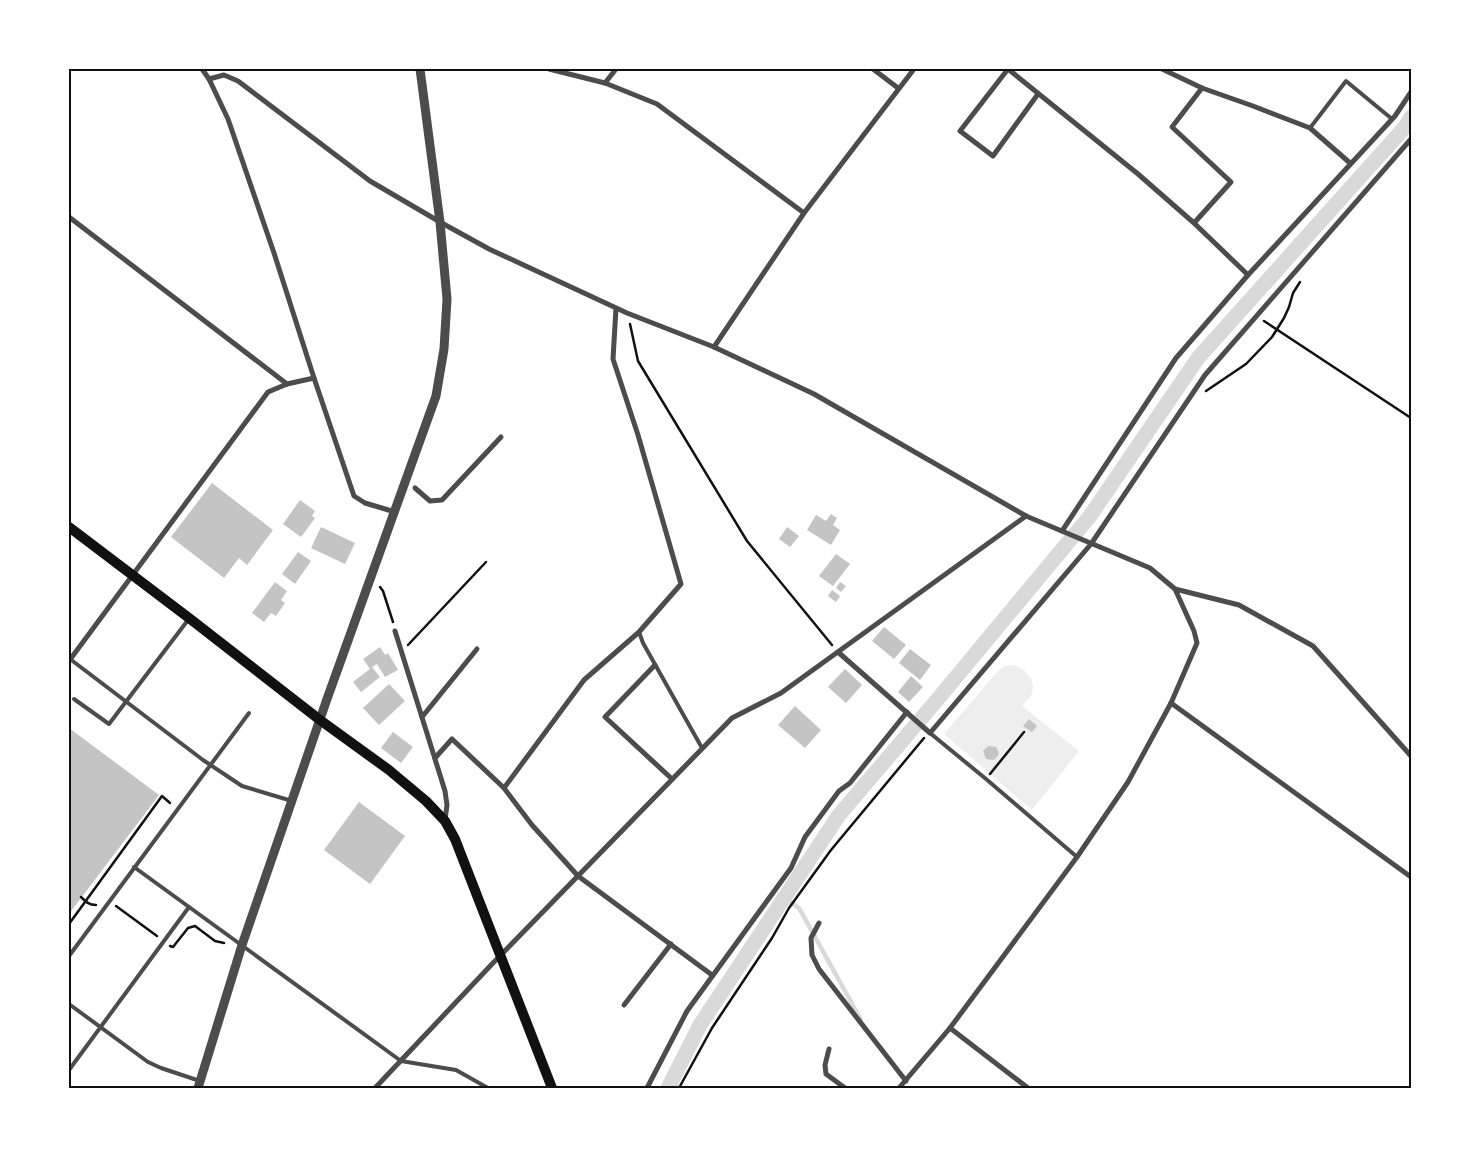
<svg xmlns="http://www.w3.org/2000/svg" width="1480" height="1157" font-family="Inter,sans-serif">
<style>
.green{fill:#eee}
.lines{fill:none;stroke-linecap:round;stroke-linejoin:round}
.stream{stroke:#d9d9d9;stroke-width:4.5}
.canal{stroke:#d9d9d9;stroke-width:15}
.building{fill:#c4c4c4}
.path{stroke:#111;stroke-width:2.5}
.service{stroke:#4c4c4c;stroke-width:4}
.minor{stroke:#4c4c4c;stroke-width:5}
.tertiary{stroke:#4c4c4c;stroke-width:9}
.secondary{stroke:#111;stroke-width:10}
.neatline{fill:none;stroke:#111;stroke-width:2}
</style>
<rect width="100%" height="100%" fill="#fff"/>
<path class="green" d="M1013 665 1025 671 1032 680 1033 688 1031 696 1022 706 1079 751 1032 810 944 734 998 671 1005 666Z"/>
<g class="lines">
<path class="stream" d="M784 898 799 908 861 1020"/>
<path class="canal" d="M668 1088 700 1025 839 815 937 700 1090 516 1198 358 1405 127 1411 117"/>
</g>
<g class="building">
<path d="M212 483 273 530 247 565 239 558 224 578 171 537Z"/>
<path d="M300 500 315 511 312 516 315 518 301 537 283 524Z"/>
<path d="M831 514 837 518 833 525 840 530 831 545 807 530 816 515 826 521Z"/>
<path d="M321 527 355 543 345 564 311 548Z"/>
<path d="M787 527 799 536 790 547 779 539Z"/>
<path d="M298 552 311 561 295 584 282 574Z"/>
<path d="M836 554 850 564 833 586 819 576Z"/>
<path d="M275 582 287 591 281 600 285 603 276 616 271 613 264 622 252 613Z"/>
<path d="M840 582 846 586 841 592 836 588Z"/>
<path d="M832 590 840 596 836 602 828 596Z"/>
<path d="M884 627 906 645 894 659 872 641Z"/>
<path d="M380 647 385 655 388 653 398 670 385 677 377 664 372 667 380 677 361 692 353 682 370 669 363 659Z"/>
<path d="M910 649 931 665 920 680 899 663Z"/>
<path d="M845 669 862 685 846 703 828 687Z"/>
<path d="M911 676 923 687 909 702 898 692Z"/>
<path d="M389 684 405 701 379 725 363 708Z"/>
<path d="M795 706 821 730 805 748 778 725Z"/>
<path d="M1029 719 1037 726 1032 732 1023 726Z"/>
<path d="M69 728 159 795 69 914Z"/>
<path d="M393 732 413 747 401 763 381 748Z"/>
<path d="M988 746 996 747 999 754 994 760 986 759 983 751Z"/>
<path d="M359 802 405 836 370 884 324 850Z"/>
</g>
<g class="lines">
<g class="path">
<path d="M1264 321 1411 418"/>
<path d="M630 324 638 361 747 541 832 645"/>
<path d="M1206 391 1246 364 1272 337 1284 318 1289 307 1293 293 1300 282"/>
<path d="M380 587 383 591 393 622"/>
<path d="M408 645 486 562"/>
<path d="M990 774 1024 732"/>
<path d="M81 897C86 902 89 905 96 905"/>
<path d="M116 906 157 936"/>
<path d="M69 924 162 796 170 803"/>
<path d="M170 946 173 947 188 928 195 926 215 941 224 943"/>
<path d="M679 1088 712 1028 772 938 789 908 831 850 924 738"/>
</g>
<g class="service">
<path d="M1310 128 1346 81 1392 119"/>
<path d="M639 632 643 643 702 748"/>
<path d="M70 659 203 760 242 786 292 801"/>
<path d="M74 699 109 724 188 620"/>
<path d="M930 733 986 779 1077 857"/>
<path d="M134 867 401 1061 456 1070 488 1088"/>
<path d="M69 956 249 713"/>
<path d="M69 1004 148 1062 161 1068 200 1081"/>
<path d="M69 1070 189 907"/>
</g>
<g class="minor">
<path d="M202 69 209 79 228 119 274 253 314 378 354 496 365 503 395 512"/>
<path d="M549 69 605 83 657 104 804 213"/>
<path d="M873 69 898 88"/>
<path d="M1008 69 1138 174 1194 223 1248 275"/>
<path d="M1008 69 960 131 993 156 1038 94"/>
<path d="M1162 69 1202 88 1253 106 1310 128 1350 163"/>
<path d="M209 79 224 75 238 81 370 181 440 222 489 249 627 313 714 347 814 394 1026 516 1150 568 1175 589 1194 631 1197 643 1171 703 1128 782 1077 857 950 1028 899 1088"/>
<path d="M605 83 616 69"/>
<path d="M69 217 287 384"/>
<path d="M1194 223 1231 182 1172 127 1202 88"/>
<path d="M714 347 804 213 914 69"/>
<path d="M415 488 430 501 442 500 501 437"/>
<path d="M1062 531 1176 358 1248 275 1395 116 1411 92"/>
<path d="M1175 589 1239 605 1313 646 1411 756"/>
<path d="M395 631 445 791 447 805 445 820"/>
<path d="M838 652 930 733 1091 544 1205 375 1411 139"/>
<path d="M69 661 268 392 287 384 314 378"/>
<path d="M655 665 605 717 672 779"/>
<path d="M1171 703 1411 877"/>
<path d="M422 717 477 649"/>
<path d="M435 758 452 739 504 788 532 825 578 876 712 975"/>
<path d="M504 788 584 680 639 632 681 584 638 435 613 359 616 308"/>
<path d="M819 923 811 938 812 955 819 969 906 1081"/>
<path d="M624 1005 671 944"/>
<path d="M950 1028 1028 1088"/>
<path d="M829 1049 825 1065 826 1074 845 1088"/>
<path d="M375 1088 493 963 732 718 781 693 1026 516"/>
<path d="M647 1088 687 1011 791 868 805 837 839 791 850 783 907 712"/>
</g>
<path class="tertiary" d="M198 1088 242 945 327 699 436 396 444 349 447 299 440 222 420 69"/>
<path class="secondary" d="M69 527 189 618 320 720 389 770 426 801 445 821 455 839 552 1088"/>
</g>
<rect width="1480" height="1157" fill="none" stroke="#ffffff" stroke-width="140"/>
<rect x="70" y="70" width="1340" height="1017" class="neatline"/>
</svg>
